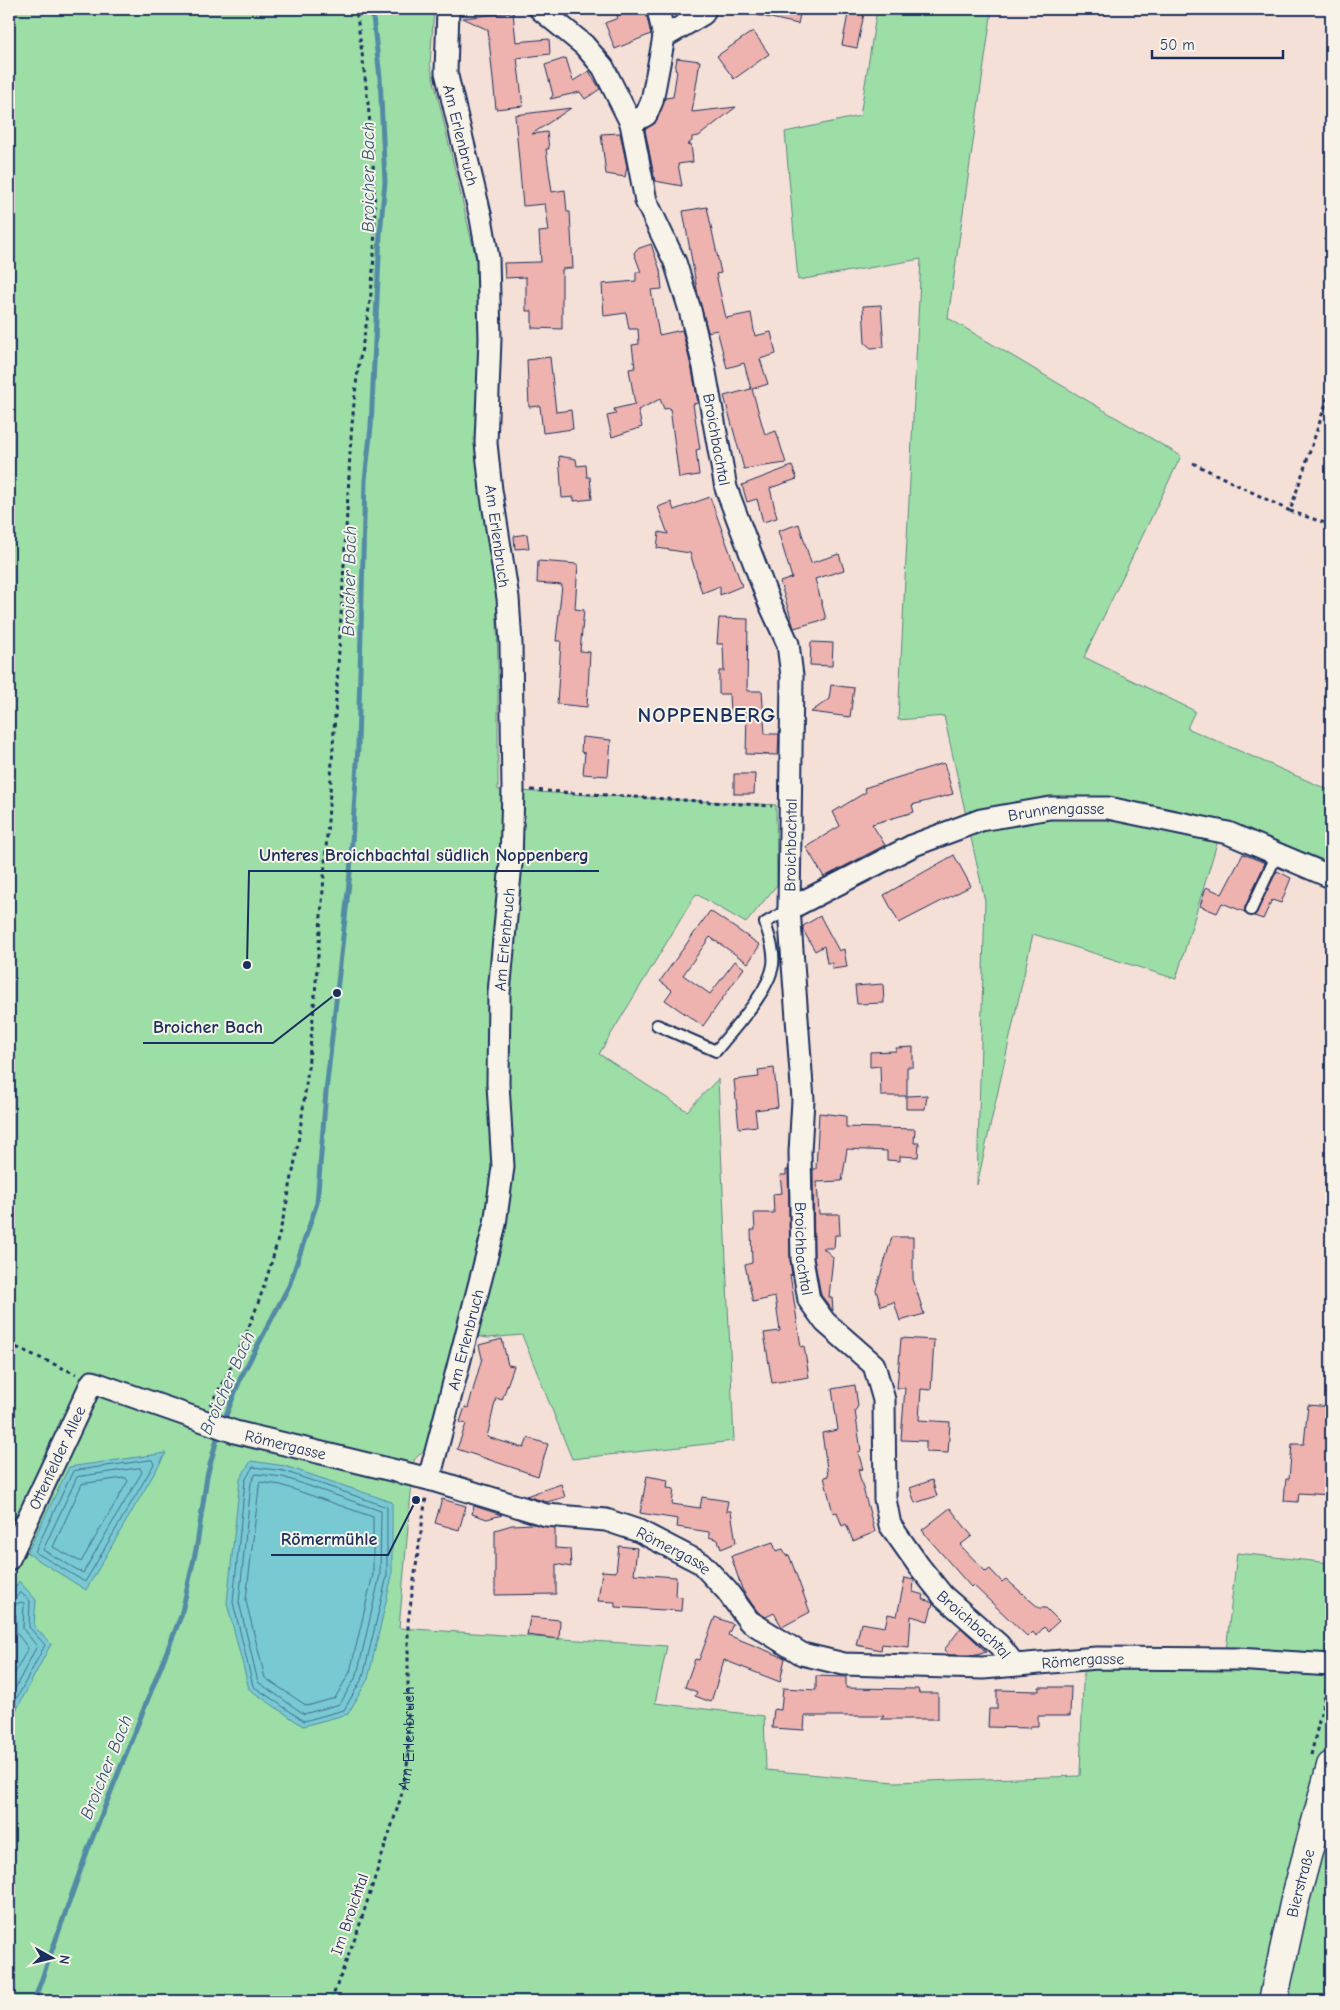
<svg xmlns="http://www.w3.org/2000/svg" width="1340" height="2010" font-family="'Comic Neue',sans-serif">
<style>
.green{fill:#9ddea7;stroke:#5c8682}
.water{fill:#79c9d3;stroke:#538ba4}
.lines{fill:none;stroke-linecap:round;stroke-linejoin:round}
.shore{stroke:#416d8d;stroke-width:1}
.stream{stroke:#538ba4;stroke-width:5}
.building{fill:#eeb3af;stroke:#1b2f5e}
.lane-casing{stroke:#1b2f5e;stroke-width:14}
.street-casing{stroke:#1b2f5e;stroke-width:25}
.secondary-casing{stroke:#1b2f5e;stroke-width:31}
.path{stroke:#1b2f5e;stroke-width:3;stroke-dasharray:4 4;stroke-linecap:butt}
.lane{stroke:#f7f3e8;stroke-width:10}
.street{stroke:#f7f3e8;stroke-width:21}
.secondary{stroke:#f7f3e8;stroke-width:28}
.labels{text-anchor:middle;stroke-width:4;stroke-linejoin:round;paint-order:stroke}
.street-label{font-size:16px;fill:#1b2f5e;stroke:#f7f3e8}
.water-label{font-size:18px;font-style:italic;fill:#32567b;stroke:#f7f3e8}
.district-label{font-size:21px;font-weight:bold;letter-spacing:1px;fill:#1b2f5e;stroke:#f7f3e8}
.leader{fill:none;stroke:#1b2f5e;stroke-width:2}
.callout-dot{fill:#1b2f5e;stroke:#f7f3e8;stroke-width:2}
.callout-label{font-size:18px;text-anchor:middle;font-weight:bold;fill:#1b2f5e;stroke:#f7f3e8;stroke-width:4;stroke-linejoin:round;paint-order:stroke}
</style>
<rect width="100%" height="100%" fill="#f4e0d7"/>
<filter id="ink" filterUnits="userSpaceOnUse"><feTurbulence type="fractalNoise" baseFrequency=".02" numOctaves="2"/><feDisplacementMap in="SourceGraphic" scale="10" xChannelSelector="R" yChannelSelector="G"/><feConvolveMatrix kernelMatrix="1 2 1 2 8 2 1 2 1" color-interpolation-filters="sRGB"/></filter>
<g filter="url(#ink)">
<g class="green">
<path d="M9 9H434L430 64 476 259 484 502 496 579 498 667V790L776 805 777 885 746 923 696 894 599 1054 687 1111 718 1079 734 1441 572 1459 522 1335 488 1338 456 1333 425 1449 414 1460 399 1628 667 1646 655 1703 764 1716 766 1770 894 1782 1080 1776 1084 1651H1226L1237 1553 1331 1563V1618L1328 1636 1331 1637V2001H9Z"/>
<path d="M877 9H992L948 318 1181 456 1084 657 1195 711 1187 728 1331 791V863L1224 820 1176 979 1033 934 977 1185 985 901 944 716 898 720 921 259 798 280 785 132 860 116Z"/>
</g>
<g class="water">
<path d="M166 1453 86 1590 27 1553 69 1467Z"/>
<path d="M251 1461 285 1466 392 1502V1576L368 1679 348 1714 303 1726 249 1689 227 1603 240 1479Z"/>
<path d="M19 1581 36 1600 34 1626 51 1644 9 1724V1599Z"/>
</g>
<g class="lines">
<g class="shore">
<path d="M152 1460 154 1464 85 1582 35 1552 73 1471Z"/>
<path d="M253 1467 284 1471 387 1507V1576L363 1677 344 1710 304 1721 253 1686 233 1602 245 1481Z"/>
<path d="M140 1468 142 1472 83 1573 43 1550 77 1477Z"/>
<path d="M256 1474 283 1477 381 1511 380 1575 357 1675 340 1704 304 1714 258 1682 239 1602 251 1483Z"/>
<path d="M126 1478 128 1481 81 1562 53 1547 82 1484Z"/>
<path d="M260 1482 281 1485 373 1517V1574L350 1672 335 1698 307 1706 265 1678 246 1601Z"/>
<path d="M9 1601 14 1600 20 1592 30 1601 29 1627 45 1645 9 1713"/>
<path d="M9 1607 21 1602 24 1603 23 1629 37 1646 9 1700"/>
<path d="M9 1614 16 1615V1632L28 1648 9 1684"/>
</g>
<g class="stream">
<path d="M223 1423 241 1377 289 1286 317 1203 326 1092 350 873 358 747 365 480 371 427 380 234 385 182 380 77 372 9"/>
<path d="M34 2001 88 1849 181 1616 197 1545 207 1476 219 1431"/>
</g>
</g>
<g class="building">
<path d="M614 9H645L651 34 615 49 605 23 618 18Z"/>
<path d="M758 9H801L798 24 757 15Z"/>
<path d="M849 9H865L857 48 842 45Z"/>
<path d="M513 12 516 42 549 39 550 54 517 58 523 106 496 109 488 30 463 18Z"/>
<path d="M753 31 769 54 734 79 717 56Z"/>
<path d="M566 58 573 81 589 71 600 89 585 99 580 92 550 99 553 95 545 65Z"/>
<path d="M677 58 700 61 692 112 736 107 699 136 692 137V141L687 145 691 144 693 162 678 164 682 186 655 181 645 130 657 120 665 98 673 97 677 71 675 70Z"/>
<path d="M571 108 532 134 547 132 549 149H546L552 192 565 190 567 212H570L573 268 562 269V329L532 328V311H526V277L505 278 504 263 541 262 539 232 549 231 545 204 523 206 515 115Z"/>
<path d="M620 133 627 167 625 177 606 174 601 134Z"/>
<path d="M707 207 721 273 716 274 726 318 751 313 755 336 771 332 776 354 760 359 768 384 752 389 765 435 776 431 786 463 744 469 724 396 751 389 744 363 727 368 717 330 708 332 698 295 683 211Z"/>
<path d="M651 244 660 270 662 289 651 290 659 335 682 330 692 370 698 403 693 404 700 449 696 450 699 475 679 478 670 408 664 409 660 399 638 410 642 427 612 437 607 416 616 414 614 409 635 404 629 369 635 368 632 345 639 344 638 329H629L626 313 604 316 602 284 636 281V272H641L634 253 637 249Z"/>
<path d="M881 305 884 347 871 348 865 343 863 306Z"/>
<path d="M550 357 556 412 571 410 573 429 543 433 540 406 529 407 527 360Z"/>
<path d="M559 456 576 459 577 466 586 465 587 477H590L592 499 574 501V497L562 498Z"/>
<path d="M792 466 797 479 770 488 777 518 763 522 757 499 747 502 742 485Z"/>
<path d="M710 497 742 586 720 595V586L702 593 690 553 657 548 659 532 668 534 658 507 671 502 674 510Z"/>
<path d="M799 524 811 563 839 554 844 570 815 579 826 619 794 628 780 582 792 578 778 531Z"/>
<path d="M527 534 529 548 515 549 514 536Z"/>
<path d="M538 561 578 564 575 609 584 610 580 651 590 652 587 707 557 704 561 641H556L562 585 537 583Z"/>
<path d="M719 618 748 619 747 691H762L765 734H779L778 755 746 754 747 712H730L729 694H719V671H724L723 644H717Z"/>
<path d="M811 642 833 643 832 666 810 665Z"/>
<path d="M831 685 854 688 850 717 811 712 829 699Z"/>
<path d="M582 737 611 740 608 776 583 774 585 753 581 752Z"/>
<path d="M944 763 953 794 912 805 914 812 872 824 885 845 824 877 806 847 840 826 833 812 866 792 864 788Z"/>
<path d="M734 774H755L754 794H734Z"/>
<path d="M1243 854 1265 863 1245 907V912L1222 903 1217 913 1200 906 1206 887 1222 894Z"/>
<path d="M954 855 971 886 899 923 884 895Z"/>
<path d="M1277 871 1291 878 1281 903 1272 900 1263 919 1254 916Z"/>
<path d="M710 911 760 945 748 963 710 937 683 975 710 994 735 961 744 968 703 1026 665 1000 672 990 660 981Z"/>
<path d="M820 916 839 951 844 949 847 967 833 969 832 963H827L824 946 815 951 803 930V926Z"/>
<path d="M883 984 884 1003 857 1004 855 986Z"/>
<path d="M913 1047V1067H907V1096L927 1095 925 1109H906V1096H881L880 1066 870 1067V1052L896 1051V1048Z"/>
<path d="M774 1068 778 1107 755 1110 757 1126 739 1128 734 1080 759 1077 758 1070Z"/>
<path d="M819 1113 846 1116V1127L915 1129 914 1143H919L918 1157 900 1156V1161L887 1160V1151L847 1149 842 1181 817 1182 819 1214H839L840 1235H835L834 1248H823L833 1257 829 1297H832L833 1311 821 1295 814 1258 813 1169H816Z"/>
<path d="M786 1170H788L790 1259 792 1276 790 1274 801 1347 804 1346 809 1377 772 1383 764 1333 780 1331 775 1297 753 1302 745 1265 752 1263 751 1230H755L754 1213H774L773 1194 782 1193 780 1175H786Z"/>
<path d="M892 1237H913V1279L924 1314 900 1321 894 1302 881 1306 876 1290Z"/>
<path d="M901 1338 934 1340 931 1390 921 1389 919 1420 950 1422 948 1453 926 1452V1441L901 1440 905 1388H897Z"/>
<path d="M502 1339 508 1365 514 1366 502 1400 496 1398 487 1437 524 1448 528 1438 548 1444 538 1476 457 1449 466 1424 460 1422 465 1407 468 1408 482 1358 479 1345Z"/>
<path d="M855 1385 858 1406 855 1411 861 1451 858 1452 863 1469 858 1470 875 1532 853 1541 846 1524 842 1526 837 1512 833 1513 824 1477 828 1476 822 1433 838 1430 832 1389Z"/>
<path d="M1308 1405 1331 1407V1495L1299 1493 1298 1502 1284 1501 1286 1479H1289L1292 1444H1304Z"/>
<path d="M647 1476 668 1480 667 1488 674 1489 672 1504 700 1508 702 1497 728 1501 726 1511H731L736 1543 721 1549 718 1540 709 1537V1532L677 1527 678 1519 640 1513Z"/>
<path d="M932 1480 937 1496 915 1503 910 1488Z"/>
<path d="M561 1484 565 1497 547 1502 526 1496Z"/>
<path d="M442 1499 466 1506 459 1530 435 1523Z"/>
<path d="M474 1506 502 1515 487 1519 472 1514Z"/>
<path d="M950 1508 972 1536 960 1545 986 1572 990 1569 1002 1582 1006 1579 1039 1608H1046L1059 1621 1048 1631 1044 1627 1036 1636 1033 1632 1028 1637 973 1585 971 1587 928 1538 922 1530Z"/>
<path d="M533 1524 555 1528V1548L570 1549 571 1567 556 1564V1594L495 1595V1530L512 1525Z"/>
<path d="M773 1542 776 1551 783 1549 786 1556 789 1555 810 1612 782 1627 774 1613 766 1617 758 1612 752 1604 742 1589 731 1556Z"/>
<path d="M619 1546 637 1548 634 1574 676 1577 675 1596 682 1597 681 1611 615 1607V1602L598 1601 602 1571 616 1572Z"/>
<path d="M905 1578 914 1580 913 1592 924 1595 923 1599 933 1603 928 1621 911 1616 909 1647 882 1644 881 1650 856 1645 861 1623 885 1627 888 1614 897 1616Z"/>
<path d="M530 1617 560 1620 559 1639 527 1635Z"/>
<path d="M715 1617 733 1624 728 1635 785 1658 780 1682 724 1660 711 1702 695 1696 697 1692 685 1687 695 1659 699 1660Z"/>
<path d="M961 1628 976 1642 986 1652 977 1655H949L944 1650Z"/>
<path d="M816 1676 846 1677V1688L918 1689 919 1693H938V1719H881L884 1716H805L804 1730 772 1728 774 1709 781 1710 783 1688 816 1690Z"/>
<path d="M1039 1687H1071L1070 1716H1038V1726H1031L1030 1728 988 1727 989 1709H997V1690L1039 1691Z"/>
</g>
<g class="lines">
<g class="lane-casing">
<g id="lane">
<path d="M1251 910 1277 854"/>
<path d="M657 1025 716 1051C733 1029 769 992 773 965 775 951 769 936 765 923L789 909"/>
</g>
</g>
<g class="street-casing">
<g id="street">
<path id="s2" d="M540 9 584 45 603 67 631 123 646 201 675 262 690 310 704 367 726 488 769 602 788 644 792 676 789 909 803 1100 800 1152 802 1259 809 1300 825 1322 874 1365 884 1400 885 1499 890 1525 919 1566 943 1596 999 1645 1014 1664"/>
<path d="M658 9 664 37"/>
<path d="M631 123 646 115 652 101 664 37 703 14 705 9"/>
<path id="s3" d="M789 909 914 845 981 820 1050 808H1108L1228 833 1331 877"/>
<path id="s4" d="M429 1479 495 1224 503 1167 498 1084 499 993 511 863 513 789 511 644 508 598 491 490 486 443 490 339 488 258 481 218 446 72 448 9"/>
<path id="s5" d="M9 1559 92 1382 235 1432 429 1479 546 1515 606 1520 639 1531 701 1563 727 1591 749 1621 802 1654 844 1664 983 1668 1096 1658 1237 1659 1331 1665"/>
</g>
</g>
<g class="secondary-casing">
<g id="secondary">
<path id="s6" d="M1273 2001 1294 1904 1331 1766"/>
</g>
</g>
<g class="path">
<path d="M1193 463 1290 511 1331 388"/>
<path d="M1290 511 1331 525"/>
<path d="M531 790 772 806"/>
<path d="M9 1344 76 1374"/>
<path d="M210 1405C300 1255 309 1072 322 903 333 760 341 618 349 476 350 443 353 410 357 377 361 349 368 321 371 293 381 199 369 102 356 9"/>
<path d="M1311 1755 1328 1683"/>
<path id="s1" d="M331 2001 357 1933 401 1797 408 1760V1622L426 1497"/>
</g>
<use href="#lane" class="lane"/>
<use href="#street" class="street"/>
<use href="#secondary" class="secondary"/>
</g>
</g>
<g class="labels">
<g class="street-label">
<text transform="translate(461 135) rotate(76)" y="6">Am Erlenbruch</text>
<text dy="6" stroke="none"><textPath href="#s2" startOffset="478">Broichbachtal</textPath></text>
<text transform="translate(498 536) rotate(82)" y="6">Am Erlenbruch</text>
<text dy="6" stroke="none"><textPath href="#s3" startOffset="288">Brunnengasse</textPath></text>
<text transform="translate(790 845) rotate(-89)" y="6">Broichbachtal</text>
<text dy="6" stroke="none"><textPath href="#s4" startOffset="549">Am Erlenbruch</textPath></text>
<text dy="6" stroke="none"><textPath href="#s2" startOffset="1301">Broichbachtal</textPath></text>
<text dy="6" stroke="none"><textPath href="#s4" startOffset="144">Am Erlenbruch</textPath></text>
<text dy="6" stroke="none"><textPath href="#s5" startOffset="399">Römergasse</textPath></text>
<text dy="6" stroke="none"><textPath href="#s5" startOffset="112">Ottenfelder Allee</textPath></text>
<text dy="6" stroke="none"><textPath href="#s5" startOffset="804">Römergasse</textPath></text>
<text dy="6" stroke="none"><textPath href="#s2" startOffset="1738">Broichbachtal</textPath></text>
<text dy="6" stroke="none"><textPath href="#s5" startOffset="1254">Römergasse</textPath></text>
<text dy="6" stroke="none"><textPath href="#s1" startOffset="275">Am Erlenbruch</textPath></text>
<text dy="6" stroke="none"><textPath href="#s6" startOffset="121">Bierstraße</textPath></text>
<text transform="translate(349 1914) rotate(-71)" y="6">Im Broichtal</text>
</g>
<g class="water-label">
<text transform="translate(368 177) rotate(-90)" y="6">Broicher Bach</text>
<text transform="translate(349 581) rotate(-89)" y="6">Broicher Bach</text>
<text transform="translate(227 1383) rotate(-66)" y="6">Broicher Bach</text>
<text transform="translate(106 1767) rotate(-68)" y="6">Broicher Bach</text>
</g>
<g class="district-label">
<text x="707" y="722">NOPPENBERG</text>
</g>
</g>
<path class="leader" d="M247 965L249 871H599M337 993L273 1043H143M416 1500L388 1555H271"/>
<g class="callout-dot">
<circle cx="247" cy="965" r="5"/>
<circle cx="337" cy="993" r="5"/>
<circle cx="416" cy="1500" r="5"/>
</g>
<g class="callout-label">
<text x="424" y="861">Unteres Broichbachtal südlich Noppenberg</text>
<text x="208" y="1033">Broicher Bach</text>
<text x="329" y="1545">Römermühle</text>
</g>
<rect width="1340" height="2010" fill="none" stroke="#f7f3e8" stroke-width="30"/>
<rect x="15" y="15" width="1310" height="1980" fill="none" stroke="#1b2f5e" stroke-width="2" filter="url(#ink)"/>
<g transform="translate(52 1958) rotate(98)" stroke="#f7f3e8" stroke-width="4" paint-order="stroke">
<path d="M0-4L9 19L0 12L-9 19Z" fill="#1b2f5e"/>
<text y="-8" font-size="14" font-weight="bold" text-anchor="middle" fill="#1b2f5e">N</text>
</g>
<path d="M1152 50v8h131v-8" fill="none" stroke="#1b2f5e" stroke-width="2.5"/>
<text x="1160" y="50" font-size="15" fill="#1b2f5e" stroke="#f7f3e8" stroke-width="4" paint-order="stroke">50 m</text>
</svg>
